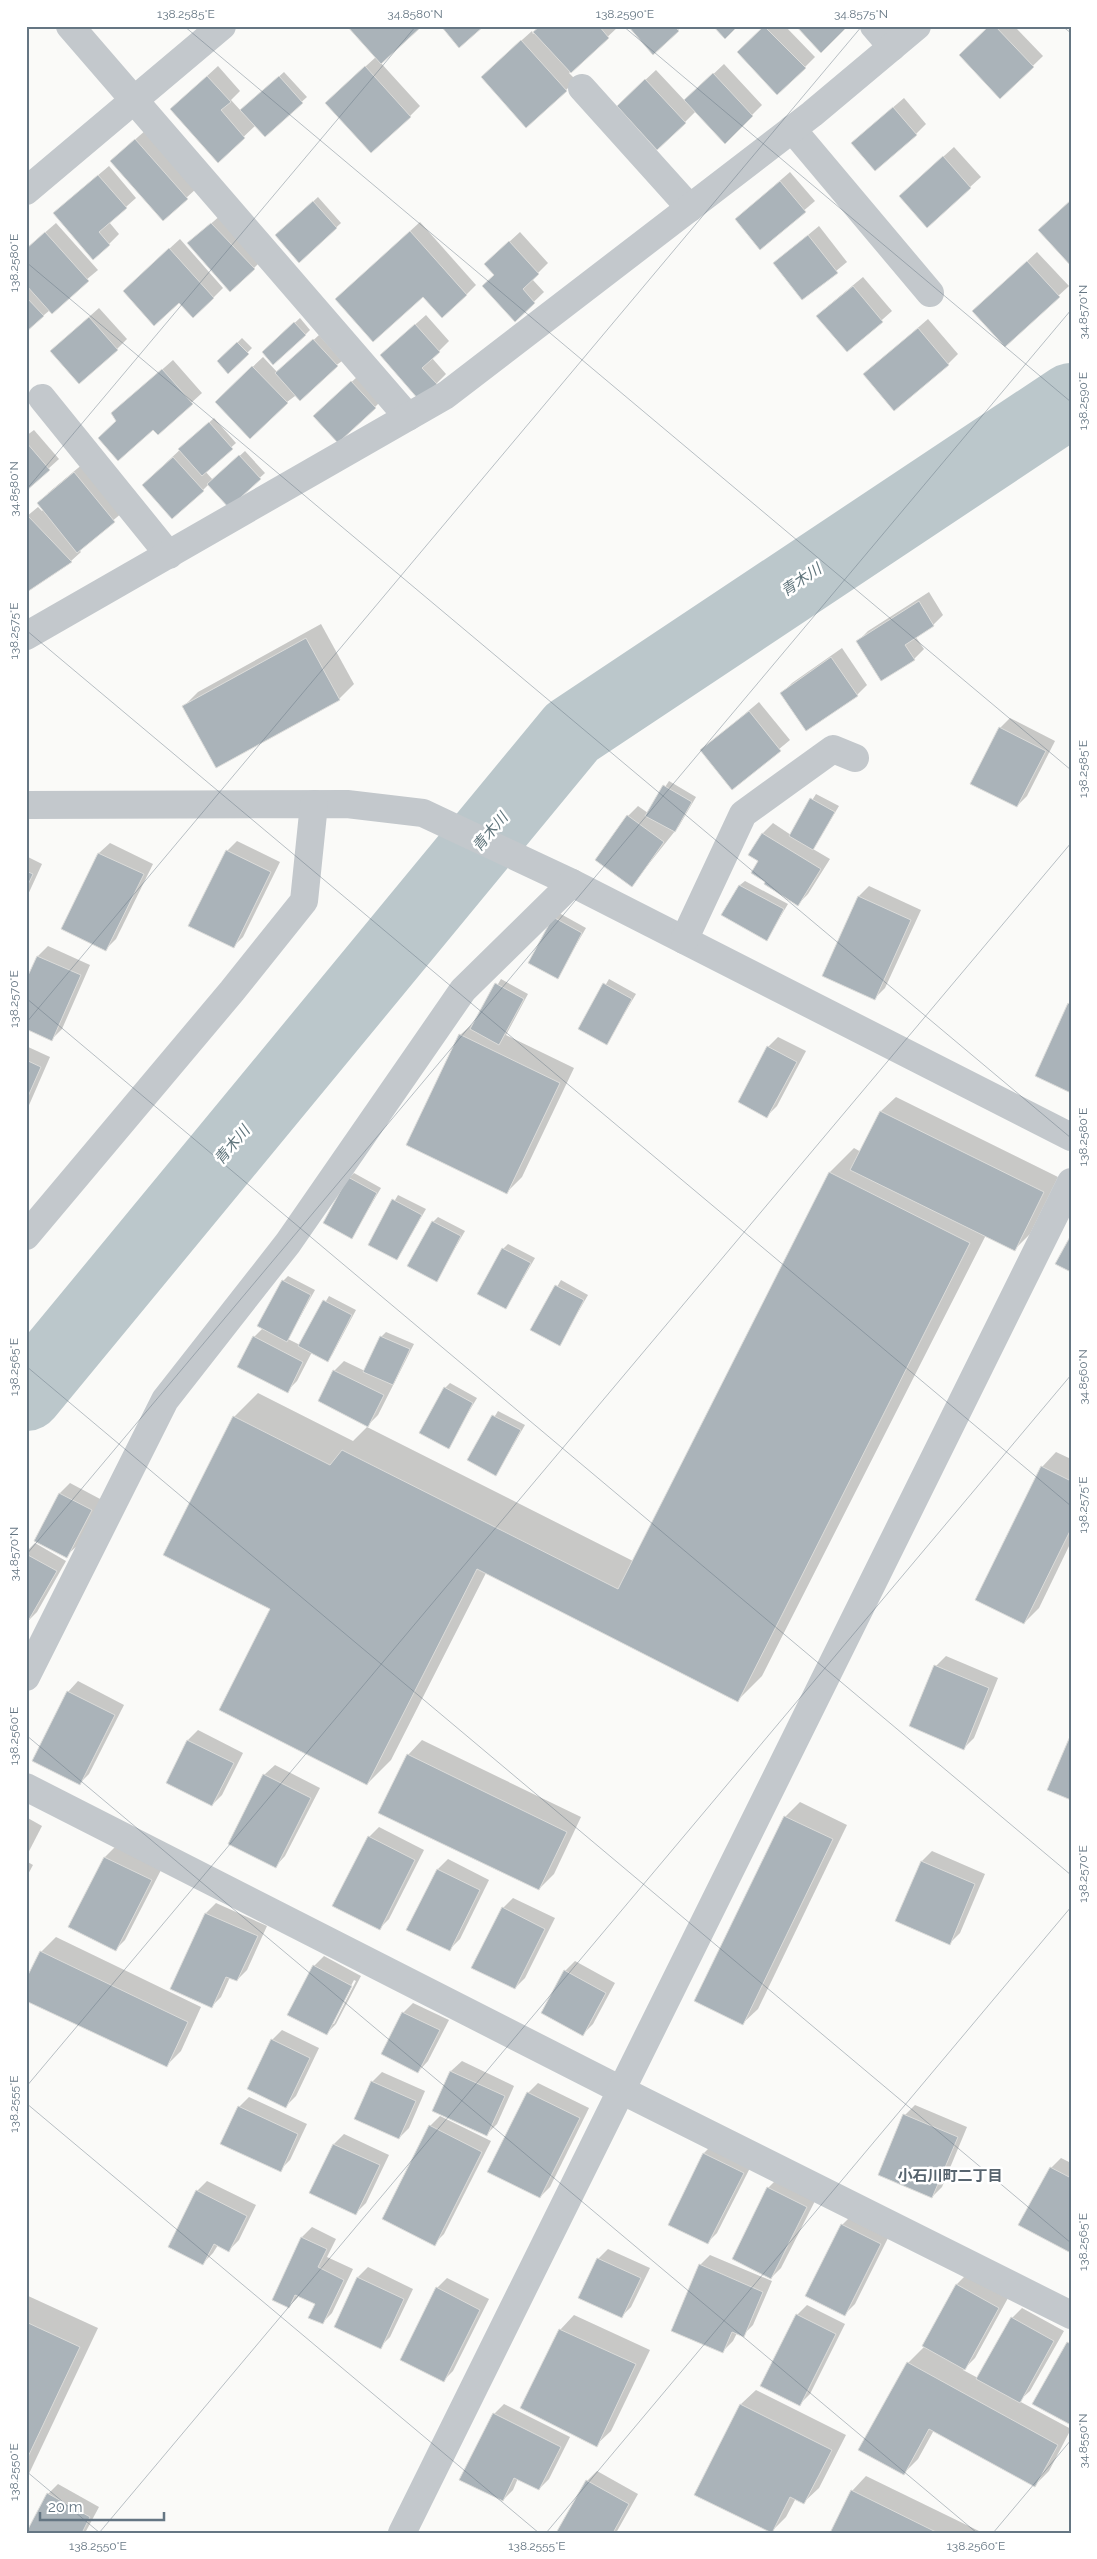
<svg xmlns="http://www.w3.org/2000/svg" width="1097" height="2559" font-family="Raleway,'Noto Sans JP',sans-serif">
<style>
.shadow{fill:#0003;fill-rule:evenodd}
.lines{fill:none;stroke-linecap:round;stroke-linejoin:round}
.river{stroke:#bbc7cb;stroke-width:74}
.building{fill:#aab3b9;stroke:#dcdcda}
.minor{stroke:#c3c8cc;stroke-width:28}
.ticks{fill:none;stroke:#657683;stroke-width:1;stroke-opacity:0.45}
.labels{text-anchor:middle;stroke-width:5;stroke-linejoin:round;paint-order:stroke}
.water-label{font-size:15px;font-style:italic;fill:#60757c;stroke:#fff}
.neighbourhood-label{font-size:15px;font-weight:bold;fill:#57646e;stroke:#fff}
.neatline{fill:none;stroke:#657683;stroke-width:2}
.ticks-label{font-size:12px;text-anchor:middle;fill:#657683}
</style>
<rect width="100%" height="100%" fill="#fafaf8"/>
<g class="shadow">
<path d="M349 26H420L380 62 420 106 410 116 336 93 376 57Z"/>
<path d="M541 26H618V27L569 73 576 80 566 90 492 67 532 31 533 34Z"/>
<path d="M629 26H682L678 30Z"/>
<path d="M765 26H785L815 57 805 67 739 52Z"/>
<path d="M990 26H1014L1043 56 1000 98Z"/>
<path d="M724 64 762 105 725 142 696 111 685 122 628 96 656 70 685 101Z"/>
<path d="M218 66 240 91 231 100 241 111 284 72 307 97 265 135 256 125 218 161 182 99Z"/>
<path d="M904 98 926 124 916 134 863 133Z"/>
<path d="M146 130 197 188 163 219 122 151Z"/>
<path d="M954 147 981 177 927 226 911 186Z"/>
<path d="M109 166 136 198 109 222 119 234 109 244 65 203Z"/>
<path d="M790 172 815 201 760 248 736 219Z"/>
<path d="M318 197 341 223 300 261 281 231Z"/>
<path d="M222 214 264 258 254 268 189 243Z"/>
<path d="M420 222 476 285 466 295 423 296 347 289Z"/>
<path d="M56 223 98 270 26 330V249Z"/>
<path d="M819 226 847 262 803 298 774 263Z"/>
<path d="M520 232 548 263 532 279 544 292 515 320 495 274 496 254Z"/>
<path d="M180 239 223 288 213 298 134 281Z"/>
<path d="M1037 252 1069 286 1005 345 984 301Z"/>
<path d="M863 277 892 311 847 351 828 306Z"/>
<path d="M99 308 127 339 117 349 62 341Z"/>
<path d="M426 315 449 341 432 358 446 374 436 384 392 345Z"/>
<path d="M300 318 310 330 305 335 263 352Z"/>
<path d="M928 319 958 354 948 364 865 374Z"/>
<path d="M319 335 342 361 287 402H216L263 357 278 373Z"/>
<path d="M242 338 252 348 228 372 219 361Z"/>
<path d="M173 360 202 393 158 433 154 429 118 421 123 404Z"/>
<path d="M357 377 379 403 375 407 320 411Z"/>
<path d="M214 418 236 443 205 471 213 480 245 451 265 473 229 506 209 484 203 490 153 475Z"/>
<path d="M34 430 59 459 26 489V436Z"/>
<path d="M84 463 124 511 79 550 81 552 71 561 27 591 26 517 38 507 42 511 44 510 48 493Z"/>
<path d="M929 592 943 615 933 625 915 636 924 649 914 659 858 641 868 631Z"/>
<path d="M321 624 354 684 339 699 216 767 184 706 198 692Z"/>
<path d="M842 648 867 685 857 695 782 693 792 683Z"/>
<path d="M759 702 790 740 732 788 702 750Z"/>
<path d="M1010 718 1055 741 1027 796 1017 806 1000 728Z"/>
<path d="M669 781 696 797 679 826 632 885 628 816 638 806 648 813Z"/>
<path d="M816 794 839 806 813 849 830 859 808 894 798 904 760 861 750 854 763 833 773 823 791 835Z"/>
<path d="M237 841 280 862 243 937 233 947 227 851Z"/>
<path d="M110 843 153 864 116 939 106 949 63 928 99 853Z"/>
<path d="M26 856 42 864 26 899Z"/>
<path d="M745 881 788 904 767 939 740 885Z"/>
<path d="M869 886 921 910 885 988 875 998 823 975 859 896Z"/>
<path d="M559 913 586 928 557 978 554 918Z"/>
<path d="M48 946 90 965 62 1029 52 1039 26 983 38 956Z"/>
<path d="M501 979 528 994 506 1035 574 1068 522 1177 507 1192 460 1035 476 1021Z"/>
<path d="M609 979 636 994 607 1043 580 1029Z"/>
<path d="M778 1037 806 1051 777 1106 767 1116 768 1047Z"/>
<path d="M26 1046 50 1057 26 1112Z"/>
<path d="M896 1097 1058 1177 1030 1234 1015 1249 986 1235 762 1676 738 1700 486 1573 391 1760 367 1784 272 1609 234 1417 258 1393 353 1441 367 1427 633 1561 830 1172 854 1148 861 1152 881 1111Z"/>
<path d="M354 1173 381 1188 352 1237 349 1178Z"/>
<path d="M398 1195 426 1209 397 1259 369 1244Z"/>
<path d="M438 1217 465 1231 436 1281 433 1222Z"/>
<path d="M508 1244 535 1258 506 1308 503 1249Z"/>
<path d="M288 1276 315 1290 288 1339 300 1345 329 1296 356 1310 332 1355 328 1360 312 1352 297 1381 287 1391 254 1337 263 1328 283 1281Z"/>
<path d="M561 1280 588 1295 559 1345 532 1330Z"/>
<path d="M386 1332 414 1344 378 1415 368 1425 334 1371 344 1361 365 1371 381 1337Z"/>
<path d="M450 1383 477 1398 448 1447 445 1388Z"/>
<path d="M498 1411 525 1425 496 1475 468 1460Z"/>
<path d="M1056 1452 1071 1459V1542L1039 1608 1024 1623 1042 1467Z"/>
<path d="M70 1483 102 1500 77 1546 66 1556 36 1540 60 1493Z"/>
<path d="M35 1543 66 1561 37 1612 27 1622 26 1552Z"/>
<path d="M946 1656 998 1678 974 1738 964 1748 936 1666Z"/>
<path d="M78 1681 124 1705 89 1774 79 1784 68 1692Z"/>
<path d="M198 1730 243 1753 222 1795 212 1805 188 1740Z"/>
<path d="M422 1740 581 1817 554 1874 539 1889 408 1755Z"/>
<path d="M275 1765 320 1788 285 1856 275 1867 229 1844 264 1775Z"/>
<path d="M800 1802 847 1825 758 2009 743 2023 785 1817Z"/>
<path d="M26 1817 42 1826 26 1857Z"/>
<path d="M379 1827 424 1850 389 1919 379 1929 369 1837Z"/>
<path d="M115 1847 161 1870 125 1940 115 1950 70 1926 105 1857Z"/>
<path d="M932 1851 985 1874 960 1933 950 1943 922 1861Z"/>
<path d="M448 1859 489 1880 460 1939 450 1949 408 1929 438 1869Z"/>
<path d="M26 1861 33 1865 26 1878Z"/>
<path d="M513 1898 555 1918 525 1978 515 1988 503 1908Z"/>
<path d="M216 1903 267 1926 247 1970 237 1980 230 1977 221 1997 211 2007 171 1988 206 1913Z"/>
<path d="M56 1937 201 2007 181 2051 167 2065 41 1952Z"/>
<path d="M324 1956 361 1976 336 2024 326 2034 314 1966ZM354 1980 356 1981 334 2024H331Z"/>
<path d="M575 1961 615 1983 593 2024 583 2034 565 1971Z"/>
<path d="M413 2003 449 2020 428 2061 418 2072 403 2013Z"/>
<path d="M282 2030 319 2048 296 2096 286 2106 272 2040Z"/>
<path d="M462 2061 514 2086 497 2124 487 2134 434 2110 451 2071Z"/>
<path d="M382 2072 425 2091 409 2128 399 2138 372 2082Z"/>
<path d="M538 2083 589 2108 550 2187 540 2197 489 2172 528 2093Z"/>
<path d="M249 2097 307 2124 290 2160 280 2170 239 2107Z"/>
<path d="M915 2105 967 2127 942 2187 932 2197 905 2115Z"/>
<path d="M440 2116 491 2141 444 2234 434 2244 430 2126Z"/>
<path d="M344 2134 389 2155 366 2203 356 2213 334 2144Z"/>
<path d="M714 2143 753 2162 717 2233 707 2243 669 2224 704 2153Z"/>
<path d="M1061 2158 1071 2163V2252L1051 2168Z"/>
<path d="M778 2178 817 2197 781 2268 771 2278 768 2188Z"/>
<path d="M207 2181 256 2205 239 2240 229 2250 218 2245 213 2253 203 2263 197 2191Z"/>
<path d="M852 2215 890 2234 855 2304 845 2314 842 2225Z"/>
<path d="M312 2227 336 2239 327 2257 353 2269 332 2313 322 2323 317 2304 299 2296 289 2306 273 2299 302 2237Z"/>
<path d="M608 2249 650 2268 631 2307 621 2317 598 2259Z"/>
<path d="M710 2255 772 2281 753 2325 743 2335 737 2333 733 2341 723 2351 700 2265Z"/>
<path d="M368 2267 413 2289 390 2337 380 2347 336 2326 358 2277Z"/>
<path d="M967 2274 1008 2298 975 2358 963 2370 978 2378 1012 2318 1022 2308 1064 2331 1030 2391 1019 2401 1071 2429 1049 2471 1035 2485 934 2430 918 2459 903 2474 908 2363 925 2346 957 2284Z"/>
<path d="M447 2278 489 2299 453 2371 443 2381 437 2288Z"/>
<path d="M26 2295 98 2328 26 2480Z"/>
<path d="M807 2305 845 2324 810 2394 800 2404 797 2315Z"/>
<path d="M574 2315 650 2350 611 2431 596 2445 560 2330Z"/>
<path d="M756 2390 846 2435 819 2488 804 2502 796 2498 786 2517 771 2532 696 2494 741 2404Z"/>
<path d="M504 2404 570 2437 549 2479 539 2489 518 2478 513 2490 503 2500 494 2414Z"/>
<path d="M597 2471 638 2494 616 2533H558L587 2481Z"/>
<path d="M866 2476 979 2531 978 2533H831L852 2491Z"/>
<path d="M58 2484 99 2507 85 2533H26L48 2494Z"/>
</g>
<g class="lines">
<path class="river" d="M26 1394 572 732 1071 400"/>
</g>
<g class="building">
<path d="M347 26H420L421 27 381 64Z"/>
<path d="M441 26H484L459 48Z"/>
<path d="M540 26H599L609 38 571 73 533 32Z"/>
<path d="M628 26H674L679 31 653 55Z"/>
<path d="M713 26H738L725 39Z"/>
<path d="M764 26 806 68 777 95 737 52Z"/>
<path d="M796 26H848L821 53Z"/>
<path d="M989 26H995L1034 67 1000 99 959 55Z"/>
<path d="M521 40 567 91 526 128 481 77Z"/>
<path d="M365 66 411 117 371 153 325 103Z"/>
<path d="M713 73 753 116 725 144 684 100Z"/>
<path d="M207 76 231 102 221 110 245 138 218 163 170 109Z"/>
<path d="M279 76 303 103 265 137 240 110Z"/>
<path d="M645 79 686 123 657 150 617 106Z"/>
<path d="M893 107 917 135 875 171 851 143Z"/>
<path d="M135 139 188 199 163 221 110 161Z"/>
<path d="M943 156 971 188 927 228 899 196Z"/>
<path d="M98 175 127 208 99 232 110 245 93 260 53 213Z"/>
<path d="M780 181 806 212 760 250 735 219Z"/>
<path d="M1071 200V266L1038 230Z"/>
<path d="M313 201 337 228 299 263 275 235Z"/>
<path d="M211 223 255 269 230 292 187 243Z"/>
<path d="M410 231 467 295 442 318 423 297 373 342 335 299Z"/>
<path d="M45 232 89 281 52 314 26 285V249Z"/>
<path d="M808 235 838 273 802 300 773 263Z"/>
<path d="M509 241 539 274 523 289 535 303 515 322 482 286 494 275 484 264Z"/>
<path d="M169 248 214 298 193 318 179 303 154 326 123 291Z"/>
<path d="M1027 261 1060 297 1005 347 972 311Z"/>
<path d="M853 286 883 322 847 352 816 316Z"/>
<path d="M26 297 44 316 26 332Z"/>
<path d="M89 317 118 350 79 384 50 351Z"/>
<path d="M294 322 306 335 273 365 262 352Z"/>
<path d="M415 324 440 352 422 368 437 384 419 400 380 355Z"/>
<path d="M918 328 949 365 894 411 863 374Z"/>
<path d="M313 339 338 366 300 401 275 373Z"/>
<path d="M237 342 249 354 228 374 217 361Z"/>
<path d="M252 366 288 403 250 439 215 402Z"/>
<path d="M162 369 193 404 158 435 153 430 118 461 98 438 116 421 111 413Z"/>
<path d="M351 381 376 408 338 443 313 416Z"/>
<path d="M209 422 233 449 202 476 178 449Z"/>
<path d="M26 442 50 470 26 491Z"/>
<path d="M239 455 261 479 229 508 207 484Z"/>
<path d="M173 457 204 491 172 519 142 485Z"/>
<path d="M74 472 115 522 77 553 37 503Z"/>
<path d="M28 516 72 562 27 592 26 517Z"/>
<path d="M919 601 934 626 905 645 915 660 881 681 856 641Z"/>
<path d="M306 638 340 700 216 768 182 706Z"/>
<path d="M831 657 858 696 806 731 780 693Z"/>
<path d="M749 711 781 751 732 790 700 750Z"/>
<path d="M999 727 1046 751 1017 807 970 784Z"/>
<path d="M663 785 692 802 675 832 645 816Z"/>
<path d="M810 798 835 812 813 850 789 836Z"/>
<path d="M627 815 664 842 632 887 595 860Z"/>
<path d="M762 833 821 869 798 906 764 884 765 882 751 873 758 861 748 855Z"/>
<path d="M226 850 271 872 234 948 188 926Z"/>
<path d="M98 853 144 874 106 951 61 929Z"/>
<path d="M26 871 33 874 26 889Z"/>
<path d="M739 885 784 909 767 941 721 915Z"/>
<path d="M858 896 911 920 875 1000 822 976Z"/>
<path d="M553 917 582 933 558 979 528 963Z"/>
<path d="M37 956 81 975 52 1041 26 1029V980Z"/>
<path d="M495 983 524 999 499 1045 470 1029Z"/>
<path d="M603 983 632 999 607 1045 578 1029Z"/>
<path d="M1068 1003 1071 1005V1093L1035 1076Z"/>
<path d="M459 1034 560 1083 507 1194 406 1145Z"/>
<path d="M767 1046 797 1062 767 1118 738 1102Z"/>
<path d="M26 1060 41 1067 26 1101Z"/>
<path d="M880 1111 1044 1192 1015 1251 850 1170Z"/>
<path d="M829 1172 970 1243 738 1702 477 1569 367 1785 219 1710 270 1609 163 1555 233 1416 330 1465 342 1450 618 1589Z"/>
<path d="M348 1177 377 1193 352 1239 323 1223Z"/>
<path d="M392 1199 422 1215 397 1260 368 1245Z"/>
<path d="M432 1221 461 1236 437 1282 407 1266Z"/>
<path d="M1071 1235V1272L1055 1264Z"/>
<path d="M502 1248 531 1263 506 1309 477 1294Z"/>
<path d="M282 1280 311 1295 287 1342 257 1326Z"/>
<path d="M555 1285 584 1300 560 1346 530 1330Z"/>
<path d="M323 1300 352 1315 328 1362 298 1346Z"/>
<path d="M253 1336 303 1362 288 1393 237 1367Z"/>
<path d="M380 1336 410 1349 393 1385 363 1372Z"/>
<path d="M333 1370 384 1395 368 1427 318 1401Z"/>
<path d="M444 1387 473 1403 449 1449 419 1433Z"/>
<path d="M492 1415 521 1430 496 1476 467 1460Z"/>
<path d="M1041 1466 1071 1481V1529L1024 1624 975 1600Z"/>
<path d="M59 1493 92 1510 67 1558 34 1541Z"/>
<path d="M26 1554 57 1571 27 1623H26Z"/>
<path d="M934 1665 989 1688 964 1750 909 1726Z"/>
<path d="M67 1691 115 1715 80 1785 32 1761Z"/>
<path d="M1071 1734V1800L1047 1790Z"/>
<path d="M187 1740 234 1763 212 1806 166 1783Z"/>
<path d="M407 1754 567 1832 539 1890 378 1813Z"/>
<path d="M263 1774 311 1798 276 1868 228 1844Z"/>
<path d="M784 1816 833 1839 743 2025 694 2001Z"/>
<path d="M368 1836 415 1860 380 1930 332 1906Z"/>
<path d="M104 1857 152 1880 116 1951 68 1927Z"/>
<path d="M921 1861 975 1884 950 1945 895 1921Z"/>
<path d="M437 1869 480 1890 450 1951 406 1930Z"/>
<path d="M502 1907 545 1929 515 1989 471 1968Z"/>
<path d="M205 1913 258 1936 237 1981 226 1977 212 2008 170 1989Z"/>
<path d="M40 1951 188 2022 167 2067 26 2001V1979Z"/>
<path d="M313 1965 352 1986 327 2035 287 2015Z"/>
<path d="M564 1970 606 1993 583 2036 541 2013Z"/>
<path d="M402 2012 440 2030 418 2073 381 2054Z"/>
<path d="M271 2039 310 2058 286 2108 247 2089Z"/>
<path d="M450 2071 505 2096 487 2136 432 2111Z"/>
<path d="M371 2081 416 2101 399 2139 354 2119Z"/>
<path d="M527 2092 580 2118 540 2198 487 2172Z"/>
<path d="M238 2106 298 2134 281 2172 220 2144Z"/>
<path d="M903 2114 958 2137 932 2198 878 2175Z"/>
<path d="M429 2125 482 2152 435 2246 382 2219Z"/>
<path d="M333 2144 380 2165 356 2215 309 2193Z"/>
<path d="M703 2153 744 2173 708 2244 668 2225Z"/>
<path d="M1050 2167 1071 2178V2253L1018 2225Z"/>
<path d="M767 2187 807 2207 771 2279 732 2259Z"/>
<path d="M196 2190 247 2216 229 2252 214 2244 203 2265 168 2247Z"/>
<path d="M841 2224 881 2244 845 2316 805 2296Z"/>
<path d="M301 2237 327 2249 318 2267 344 2280 323 2324 308 2318 315 2304 295 2295 289 2308 272 2300Z"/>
<path d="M597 2258 641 2278 622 2318 578 2298Z"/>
<path d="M699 2264 763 2292 744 2337 732 2332 723 2353 671 2331Z"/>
<path d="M357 2277 404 2299 381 2349 334 2327Z"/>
<path d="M956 2284 999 2308 965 2370 922 2346Z"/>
<path d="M436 2287 480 2310 444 2382 400 2360Z"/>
<path d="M796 2314 836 2334 800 2406 760 2386Z"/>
<path d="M1011 2317 1054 2341 1020 2403 976 2379Z"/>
<path d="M26 2322 80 2347 26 2461Z"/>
<path d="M559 2329 636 2364 597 2447 520 2408Z"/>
<path d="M1067 2342 1071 2344V2425L1032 2404Z"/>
<path d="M907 2362 1058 2445 1035 2487 929 2429 904 2475 858 2450Z"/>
<path d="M740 2404 832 2450 804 2504 790 2497 772 2533 694 2495Z"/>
<path d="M493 2413 561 2447 539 2490 514 2478 503 2501 459 2480Z"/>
<path d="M586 2480 629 2504 613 2533H556Z"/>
<path d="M851 2490 938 2533H830Z"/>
<path d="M47 2493 90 2517 82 2533H26Z"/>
</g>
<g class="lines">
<g class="minor">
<path d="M70 26 408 417"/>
<path d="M874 26 892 47"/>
<path d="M582 88 690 208"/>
<path d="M792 129 930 293"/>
<path d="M26 191 222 26"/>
<path d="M42 398 169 555"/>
<path d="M26 636 446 395 812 114 917 26"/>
<path d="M26 805 347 804 423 813 572 883 1071 1137"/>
<path d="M684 940 743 814 833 749 855 758"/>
<path d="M26 1236 232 991 304 901 314 804"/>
<path d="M26 1677 165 1400 288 1243 463 990 572 883"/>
<path d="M26 1787 621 2090 1071 2315"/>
<path d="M402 2533 1071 1182"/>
</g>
</g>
<path class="ticks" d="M184 26 1071 770M623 26 1071 402M1062 26 1071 33M26 262 1071 1138M26 490 416 26M26 630 1071 1506M26 998 1071 1875M26 1023 862 26M26 1366 1071 2243M26 1555 1071 310M26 1735 977 2533M26 2087 1071 843M26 2103 539 2533M26 2471 100 2533M99 2533 1071 1375M546 2533 1071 1907M993 2533 1071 2440"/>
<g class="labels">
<g class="water-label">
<text transform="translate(801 580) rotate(-34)" y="5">青木川</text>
<text transform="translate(490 832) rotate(-50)" y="5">青木川</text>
<text transform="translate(232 1145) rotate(-50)" y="5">青木川</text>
</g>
<g class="neighbourhood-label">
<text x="950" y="2181">小石川町二丁目</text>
</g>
</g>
<rect width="1097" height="2559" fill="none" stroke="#ffffff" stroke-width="55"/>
<path d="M40 2512v8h124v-8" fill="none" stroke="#657683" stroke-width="2.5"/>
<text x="48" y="2512" font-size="15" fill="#657683" stroke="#ffffff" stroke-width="4" paint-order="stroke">20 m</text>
<rect x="28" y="28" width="1042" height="2504" class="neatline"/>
<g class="ticks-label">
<text x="186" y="18">138.2585°E</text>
<text x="415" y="18">34.8580°N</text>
<text x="625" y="18">138.2590°E</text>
<text x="861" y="18">34.8575°N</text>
<text transform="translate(14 263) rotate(-90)" y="4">138.2580°E</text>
<text transform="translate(1083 312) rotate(-90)" y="4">34.8570°N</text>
<text transform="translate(1083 401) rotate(-90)" y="4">138.2590°E</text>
<text transform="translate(14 489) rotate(-90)" y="4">34.8580°N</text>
<text transform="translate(14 631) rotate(-90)" y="4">138.2575°E</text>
<text transform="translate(1083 769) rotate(-90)" y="4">138.2585°E</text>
<text transform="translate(14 999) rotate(-90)" y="4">138.2570°E</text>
<text transform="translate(1083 1137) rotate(-90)" y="4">138.2580°E</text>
<text transform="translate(14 1367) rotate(-90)" y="4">138.2565°E</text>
<text transform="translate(1083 1377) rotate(-90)" y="4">34.8560°N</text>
<text transform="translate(1083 1505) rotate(-90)" y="4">138.2575°E</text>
<text transform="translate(14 1554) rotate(-90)" y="4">34.8570°N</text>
<text transform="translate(14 1736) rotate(-90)" y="4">138.2560°E</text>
<text transform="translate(1083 1874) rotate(-90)" y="4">138.2570°E</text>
<text transform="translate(14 2104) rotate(-90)" y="4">138.2555°E</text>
<text transform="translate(1083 2242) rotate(-90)" y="4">138.2565°E</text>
<text transform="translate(1083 2441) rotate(-90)" y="4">34.8550°N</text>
<text transform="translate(14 2472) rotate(-90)" y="4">138.2550°E</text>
<text x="98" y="2550">138.2550°E</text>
<text x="537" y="2550">138.2555°E</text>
<text x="976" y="2550">138.2560°E</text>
</g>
</svg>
